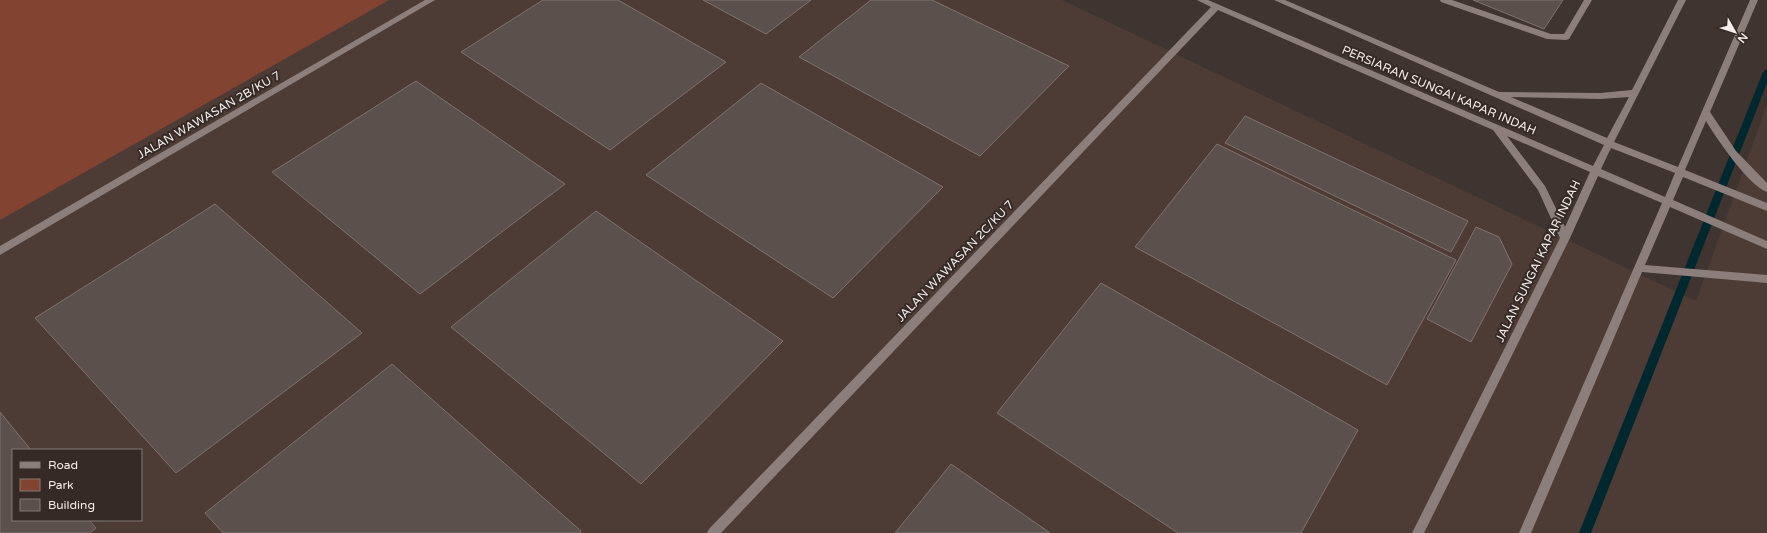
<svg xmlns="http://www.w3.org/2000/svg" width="1767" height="533" font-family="'Varela Round',sans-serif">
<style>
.built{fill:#4d3c36;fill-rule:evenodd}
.green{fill:#824331}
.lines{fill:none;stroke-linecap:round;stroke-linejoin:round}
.stream{fill:#01272f;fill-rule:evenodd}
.building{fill:#5c504d;stroke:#7f726e}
.service{fill:#8c7f7b;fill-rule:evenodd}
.minor{fill:#8c7f7b;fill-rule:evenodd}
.labels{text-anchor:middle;stroke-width:4;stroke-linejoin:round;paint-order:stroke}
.street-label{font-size:12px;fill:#f5edeb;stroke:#352a26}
</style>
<rect width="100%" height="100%" fill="#3f3430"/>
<path class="built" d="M0 0H1062L1696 301 1767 105V533H0ZM13 450H141V520H13Z"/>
<path class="green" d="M0 0H389L0 220Z"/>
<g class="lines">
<path class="stream" d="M1767 69V83L1591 533H1579L1763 72Z"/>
</g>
<g class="building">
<path d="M543 0H618L726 62 610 150 461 52Z"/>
<path d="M703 0H811L766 34Z"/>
<path d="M871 0H932L1069 66 980 156 799 57Z"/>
<path d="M1473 0H1563L1544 29Z"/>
<path d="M416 81 565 184 420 294 272 172Z"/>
<path d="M761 83 943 187 833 298 646 175Z"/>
<path d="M1245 116 1468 221 1451 252 1225 143Z"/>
<path d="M1217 144 1456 260 1387 385 1135 247Z"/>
<path d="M215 204 362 333 176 473 35 318Z"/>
<path d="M596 211 783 341 641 484 451 327Z"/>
<path d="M1476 227 1499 237 1512 264 1471 342 1427 319Z"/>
<path d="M1101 283 1358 430 1301 533H1178L997 413Z"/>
<path d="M392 364 581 531 580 533H223L205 513Z"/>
<path d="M0 412 31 450H13V520H89L96 528 90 533H0Z"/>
<path d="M951 464 1050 533H895Z"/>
</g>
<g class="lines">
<path class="service" d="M1440 0H1452L1551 34H1564L1584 0H1592L1569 39 1566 40 1547 39 1441 2Z"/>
<g class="minor">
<path d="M425 0H435L0 255V246Z"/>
<path d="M1197 0H1208L1593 166 1604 145 1274 0H1285L1499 92 1600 93 1632 90 1678 0H1686L1614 142 1678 167 1750 0H1758L1710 112 1736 151 1767 183V192C1748 185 1717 139 1706 121L1685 170 1767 203V211L1683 177 1673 200 1767 241V249L1670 207 1645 265 1767 275V283L1642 272 1531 533H1519L1662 203 1598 176 1570 238 1424 533H1412L1560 238 1538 190 1493 130 1218 10 721 533H707L709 529 1211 7ZM1511 97 1600 99 1629 97 1607 138ZM1507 136 1590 172 1565 227 1545 186ZM1611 148 1675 173 1665 197 1601 169Z"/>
</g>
</g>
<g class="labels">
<g class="street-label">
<text transform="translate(1439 90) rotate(23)" y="4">PERSIARAN SUNGAI KAPAR INDAH</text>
<text transform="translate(209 115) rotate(-30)" y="4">JALAN WAWASAN 2B/KU 7</text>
<text transform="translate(955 261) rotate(-46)" y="4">JALAN WAWASAN 2C/KU 7</text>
<text transform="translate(1538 261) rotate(-64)" y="4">JALAN SUNGAI KAPAR INDAH</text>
</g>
</g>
<rect x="12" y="449" width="130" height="72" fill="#352a26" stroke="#827875"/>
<rect x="20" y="462" width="20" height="6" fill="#8c7f7b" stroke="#827875"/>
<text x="48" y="469" font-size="12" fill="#f5edeb">Road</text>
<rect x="20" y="479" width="20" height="12" fill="#824331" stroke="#827875"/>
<text x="48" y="489" font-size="12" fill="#f5edeb">Park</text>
<rect x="20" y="499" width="20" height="12" fill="#5c504d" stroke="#827875"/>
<text x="48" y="509" font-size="12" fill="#f5edeb">Building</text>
<g transform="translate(1735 32) rotate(129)" stroke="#352a26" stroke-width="3" paint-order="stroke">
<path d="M0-3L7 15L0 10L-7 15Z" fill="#f5edeb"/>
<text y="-6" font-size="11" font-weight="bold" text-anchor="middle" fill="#f5edeb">N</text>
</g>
</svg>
